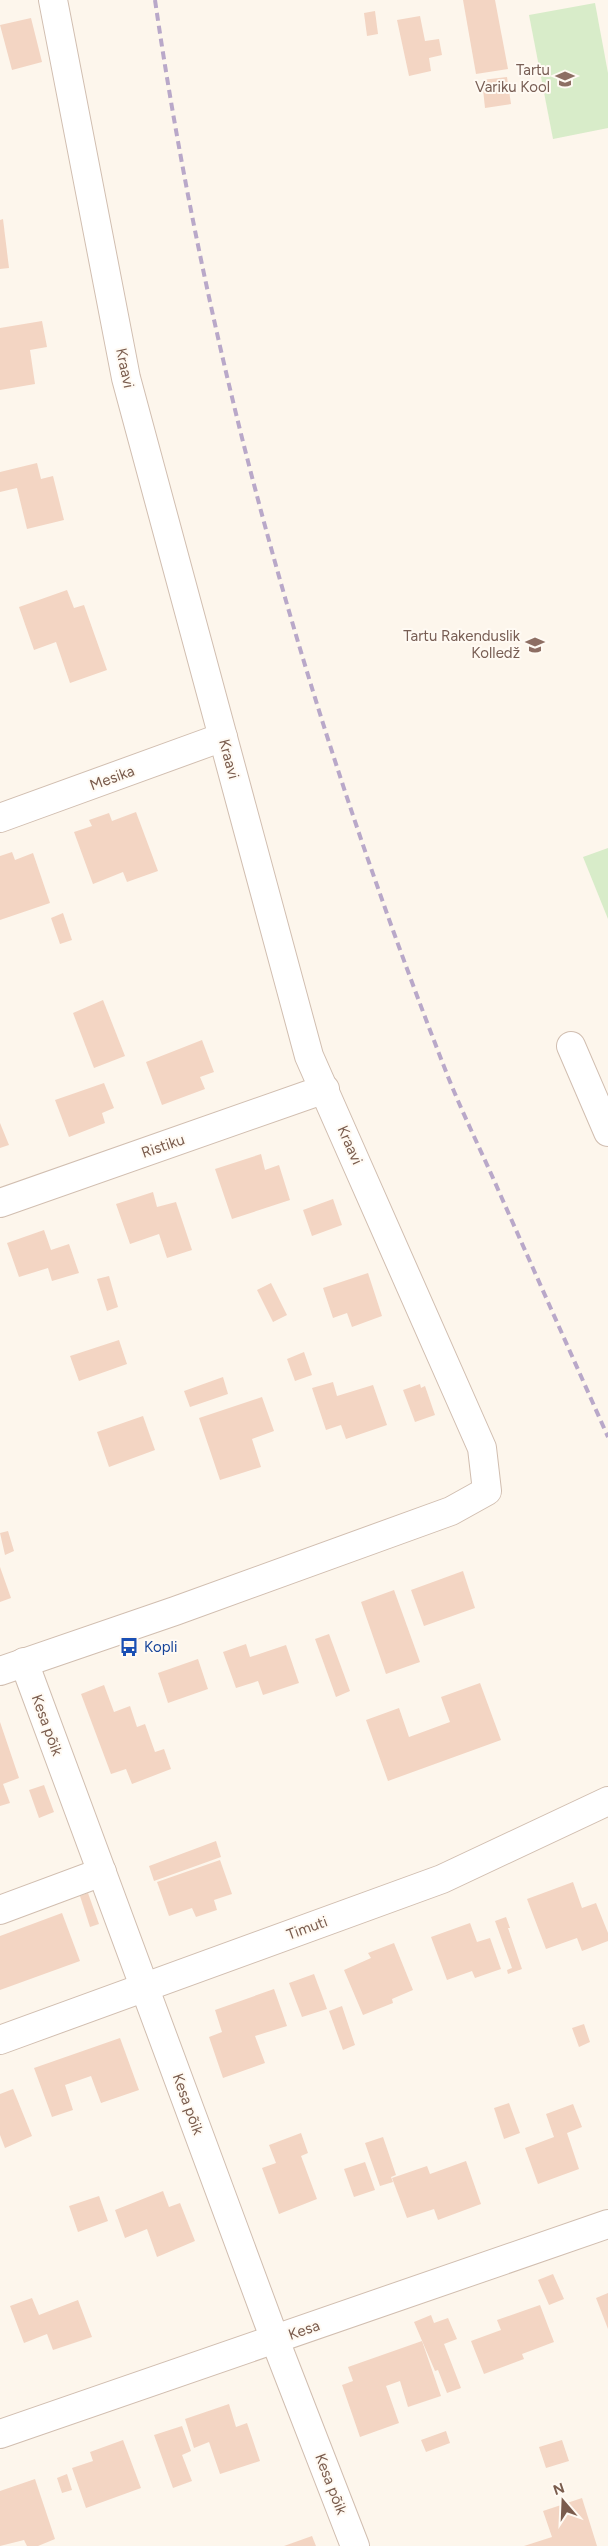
<svg xmlns="http://www.w3.org/2000/svg" width="608" height="2546" font-family="Figtree,sans-serif">
<style>
.green{fill:#d8ecc9}
.building{fill:#f3d5c3}
.lines{fill:none;stroke-linecap:round;stroke-linejoin:round}
.minor-casing{stroke:#d1beb0;stroke-width:30}
.minor{stroke:#fff;stroke-width:28}
.rail{stroke:#b9a8c9;stroke-width:4;stroke-dasharray:8 5;stroke-linecap:butt}
.labels{text-anchor:middle;stroke-width:4;stroke-linejoin:round;paint-order:stroke}
.education-label{font-size:15px;fill:#785e54;stroke:#fffaf3;text-anchor:end}
.street-label{font-size:15px;fill:#7a5c4d;stroke:#fffaf3}
.transit-label{font-size:15px;fill:#164399;stroke:#fffaf3;text-anchor:start}
</style>
<rect width="100%" height="100%" fill="#fdf6ec"/>
<g class="green">
<path d="M595 3 608 73V128L553 139 529 15Z"/>
<path d="M608 848V919L583 857Z"/>
</g>
<g class="building">
<path d="M463 0H495L508 69 476 74Z"/>
<path d="M375 11 378 34 367 36 364 13Z"/>
<path d="M420 16 425 41 439 39 442 55 429 58 431 71 409 76 397 20Z"/>
<path d="M31 18 42 62 12 70 0 25Z"/>
<path d="M507 77 511 104 485 108 482 80Z"/>
<path d="M3 219 9 268 0 269V220Z"/>
<path d="M42 321 47 347 30 350 35 384 0 390V328Z"/>
<path d="M37 463 41 479 53 476 64 520 27 529 17 488 0 492V472Z"/>
<path d="M67 590 74 608 84 605 107 670 70 683 56 642 34 650 19 607Z"/>
<path d="M136 812 158 871 127 882 123 872 93 884 74 832 92 826 89 820 109 813 112 821Z"/>
<path d="M12 852 15 860 33 853 50 903 0 920V856Z"/>
<path d="M63 913 72 940 60 944 51 918Z"/>
<path d="M103 1000 125 1056 94 1068 73 1013Z"/>
<path d="M202 1040 214 1072 200 1077 205 1089 162 1105 146 1062Z"/>
<path d="M104 1083 114 1108 102 1113 105 1123 69 1137 55 1100Z"/>
<path d="M0 1123 9 1145 0 1148Z"/>
<path d="M261 1154 265 1170 279 1165 290 1200 232 1219 215 1169Z"/>
<path d="M153 1192 157 1207 176 1202 192 1250 167 1258 159 1234 130 1244 116 1204Z"/>
<path d="M333 1199 342 1225 312 1236 303 1210Z"/>
<path d="M44 1230 51 1250 69 1244 79 1273 52 1281 48 1268 19 1277 7 1243Z"/>
<path d="M368 1273 382 1316 352 1327 347 1313 333 1318 323 1288Z"/>
<path d="M109 1276 118 1307 107 1311 97 1279Z"/>
<path d="M271 1283 287 1315 273 1322 257 1290Z"/>
<path d="M119 1340 127 1364 79 1381 70 1356Z"/>
<path d="M304 1352 312 1375 295 1381 287 1359Z"/>
<path d="M223 1377 228 1394 190 1407 184 1391Z"/>
<path d="M333 1382 337 1396 373 1385 387 1425 346 1439 341 1425 326 1430 312 1388Z"/>
<path d="M420 1384 421 1388 425 1386 435 1415 415 1422 403 1390Z"/>
<path d="M262 1397 274 1431 252 1439 261 1467 220 1480 199 1418Z"/>
<path d="M143 1416 155 1450 109 1467 97 1432Z"/>
<path d="M8 1531 14 1551 5 1555 0 1533Z"/>
<path d="M0 1567 11 1598 0 1602Z"/>
<path d="M463 1571 475 1608 424 1626 411 1590Z"/>
<path d="M394 1590 420 1662 386 1674 361 1602Z"/>
<path d="M329 1634 350 1691 336 1697 315 1639Z"/>
<path d="M246 1644 250 1657 286 1645 299 1683 263 1695 258 1681 236 1688 223 1652Z"/>
<path d="M198 1659 208 1689 168 1703 158 1673Z"/>
<path d="M480 1683 501 1740 388 1781 366 1720 399 1708 409 1737 450 1722 441 1697Z"/>
<path d="M104 1685 114 1712 130 1706 137 1727 145 1724 155 1752 164 1749 171 1769 132 1784 126 1769 111 1774 81 1694Z"/>
<path d="M0 1722 19 1778 3 1784 10 1803 0 1806Z"/>
<path d="M44 1785 54 1812 39 1818 29 1790Z"/>
<path d="M216 1841 221 1857 154 1881 149 1866Z"/>
<path d="M220 1860 232 1894 214 1900 217 1910 196 1917 192 1908 169 1916 157 1882Z"/>
<path d="M573 1882 582 1908 596 1903 608 1933V1941L582 1951 577 1938 546 1949 527 1899Z"/>
<path d="M88 1893 99 1924 90 1927 80 1896Z"/>
<path d="M62 1913 80 1961 0 1990V1936Z"/>
<path d="M506 1917 510 1928H508L522 1969 508 1974 507 1970 512 1968 495 1921Z"/>
<path d="M470 1923 477 1942 490 1938 501 1969 475 1978 472 1971 447 1980 431 1937Z"/>
<path d="M394 1943 413 1990 392 1999 393 2003 363 2015 344 1970 371 1958 368 1953Z"/>
<path d="M314 1974 327 2009 302 2017 289 1983Z"/>
<path d="M274 1989 287 2026 255 2036 265 2063 223 2078 209 2037 222 2032 215 2010Z"/>
<path d="M342 2006 355 2045 343 2050 329 2011Z"/>
<path d="M584 2024 590 2042 579 2047 572 2028Z"/>
<path d="M120 2038 139 2090 101 2103 91 2076 65 2085 73 2110 52 2117 34 2068Z"/>
<path d="M13 2089 32 2136 5 2148 0 2135V2094Z"/>
<path d="M509 2103 520 2133 504 2139 494 2108Z"/>
<path d="M573 2104 582 2127 567 2133 579 2169 538 2184 525 2148 554 2137 546 2114Z"/>
<path d="M301 2133 308 2153 301 2156 317 2199 279 2214 262 2168 276 2163 269 2145Z"/>
<path d="M383 2137 396 2175 391 2177 393 2182 380 2186 365 2143Z"/>
<path d="M466 2161 481 2204 438 2220 434 2209 407 2218 392 2178 427 2166 430 2174Z"/>
<path d="M365 2162 375 2190 354 2197 344 2169Z"/>
<path d="M163 2191 169 2207 180 2203 195 2241 157 2257 147 2229 125 2238 115 2210Z"/>
<path d="M99 2196 108 2221 78 2232 69 2206Z"/>
<path d="M553 2274 564 2299 549 2305 538 2280Z"/>
<path d="M608 2293V2329L596 2298Z"/>
<path d="M32 2298 39 2315 78 2300 92 2337 53 2350 47 2334 24 2343 10 2306Z"/>
<path d="M540 2305 554 2342 522 2354 524 2359 484 2374 471 2341 501 2330 497 2320Z"/>
<path d="M431 2315 434 2323 448 2318 457 2339 444 2344 461 2388 447 2393 438 2370 435 2371 414 2322Z"/>
<path d="M422 2341 441 2396 408 2407 400 2381 386 2386 399 2423 360 2437 342 2385 353 2381 348 2367Z"/>
<path d="M229 2404 236 2427 247 2423 260 2461 220 2474 209 2442 194 2448 185 2419Z"/>
<path d="M182 2426 191 2451 182 2455 192 2481 173 2488 154 2435Z"/>
<path d="M446 2431 450 2443 426 2452 421 2440Z"/>
<path d="M123 2440 141 2488 86 2508 72 2468 93 2461 90 2452Z"/>
<path d="M562 2440 569 2461 546 2468 539 2447Z"/>
<path d="M67 2474 72 2490 62 2493 57 2478Z"/>
<path d="M35 2479 55 2539 38 2546H27L24 2540 0 2546V2491Z"/>
<path d="M582 2498 597 2546H524L552 2537 543 2511Z"/>
<path d="M312 2536 316 2546H284Z"/>
</g>
<g class="lines">
<g class="minor-casing">
<g id="minor">
<path d="M0 818 223 737"/>
<path d="M571 1046 608 1132"/>
<path d="M0 1203 325 1089"/>
<path d="M24 1662 275 2340 355 2546"/>
<path d="M0 1671 175 1611 451 1511 487 1491 482 1448 309 1056 126 378 53 0"/>
<path d="M0 1910 102 1872"/>
<path d="M0 2040 442 1879 608 1801"/>
<path d="M0 2434 608 2224"/>
</g>
</g>
<use href="#minor" class="minor"/>
<path class="rail" d="M155 0C208 366 311 725 445 1069 461 1111 482 1152 500 1194 536 1275 572 1356 608 1437"/>
</g>
<defs>
<g id="school-bare" transform="scale(1.5)"><path d="M0-5L7-2L0 1L-7-2ZM-4 1L0 2.5L4 1V4Q0 6-4 4Z" fill="#8d6e63" stroke="#fffaf3" stroke-width="2.5" paint-order="stroke"/></g>
<g id="bus-bare" transform="scale(1.5)"><path d="M-5-6H5V4H4V6H2V4H-2V6H-4V4H-5ZM-3.5-4V0h7V-4ZM-3.5 1.2v1.5H-2V1.2ZM2 1.2v1.5H3.5V1.2Z" fill="#1a4fb4" stroke="#fffaf3" stroke-width="2.5" paint-order="stroke"/></g>
</defs>
<g fill-rule="evenodd">
<use href="#school-bare" x="565" y="79"/>
<use href="#school-bare" x="535" y="645"/>
<use href="#bus-bare" x="129" y="1647"/>
</g>
<g class="labels">
<g class="education-label">
<text x="550" y="75">Tartu<tspan x="550" dy="17">Variku Kool</tspan></text>
<text x="520" y="641">Tartu Rakenduslik<tspan x="520" dy="17">Kolledž</tspan></text>
</g>
<g class="street-label">
<text transform="translate(125 368) rotate(78)" y="5">Kraavi</text>
<text transform="translate(229 759) rotate(75)" y="5">Kraavi</text>
<text transform="translate(112 778) rotate(-20)" y="5">Mesika</text>
<text transform="translate(350 1145) rotate(66)" y="5">Kraavi</text>
<text transform="translate(163 1146) rotate(-19)" y="5">Ristiku</text>
<text transform="translate(47 1725) rotate(70)" y="5">Kesa põik</text>
<text transform="translate(307 1928) rotate(-20)" y="5">Timuti</text>
<text transform="translate(188 2104) rotate(70)" y="5">Kesa põik</text>
<text transform="translate(304 2330) rotate(-19)" y="5">Kesa</text>
<text transform="translate(331 2484) rotate(69)" y="5">Kesa põik</text>
</g>
<g class="transit-label">
<text x="144" y="1652">Kopli</text>
</g>
</g>
<g transform="translate(563 2501) rotate(341)" stroke="#fffaf3" stroke-width="4" paint-order="stroke">
<path d="M0-4L9 19L0 12L-9 19Z" fill="#7a5c4d"/>
<text y="-8" font-size="14" font-weight="bold" text-anchor="middle" fill="#7a5c4d">N</text>
</g>
</svg>
